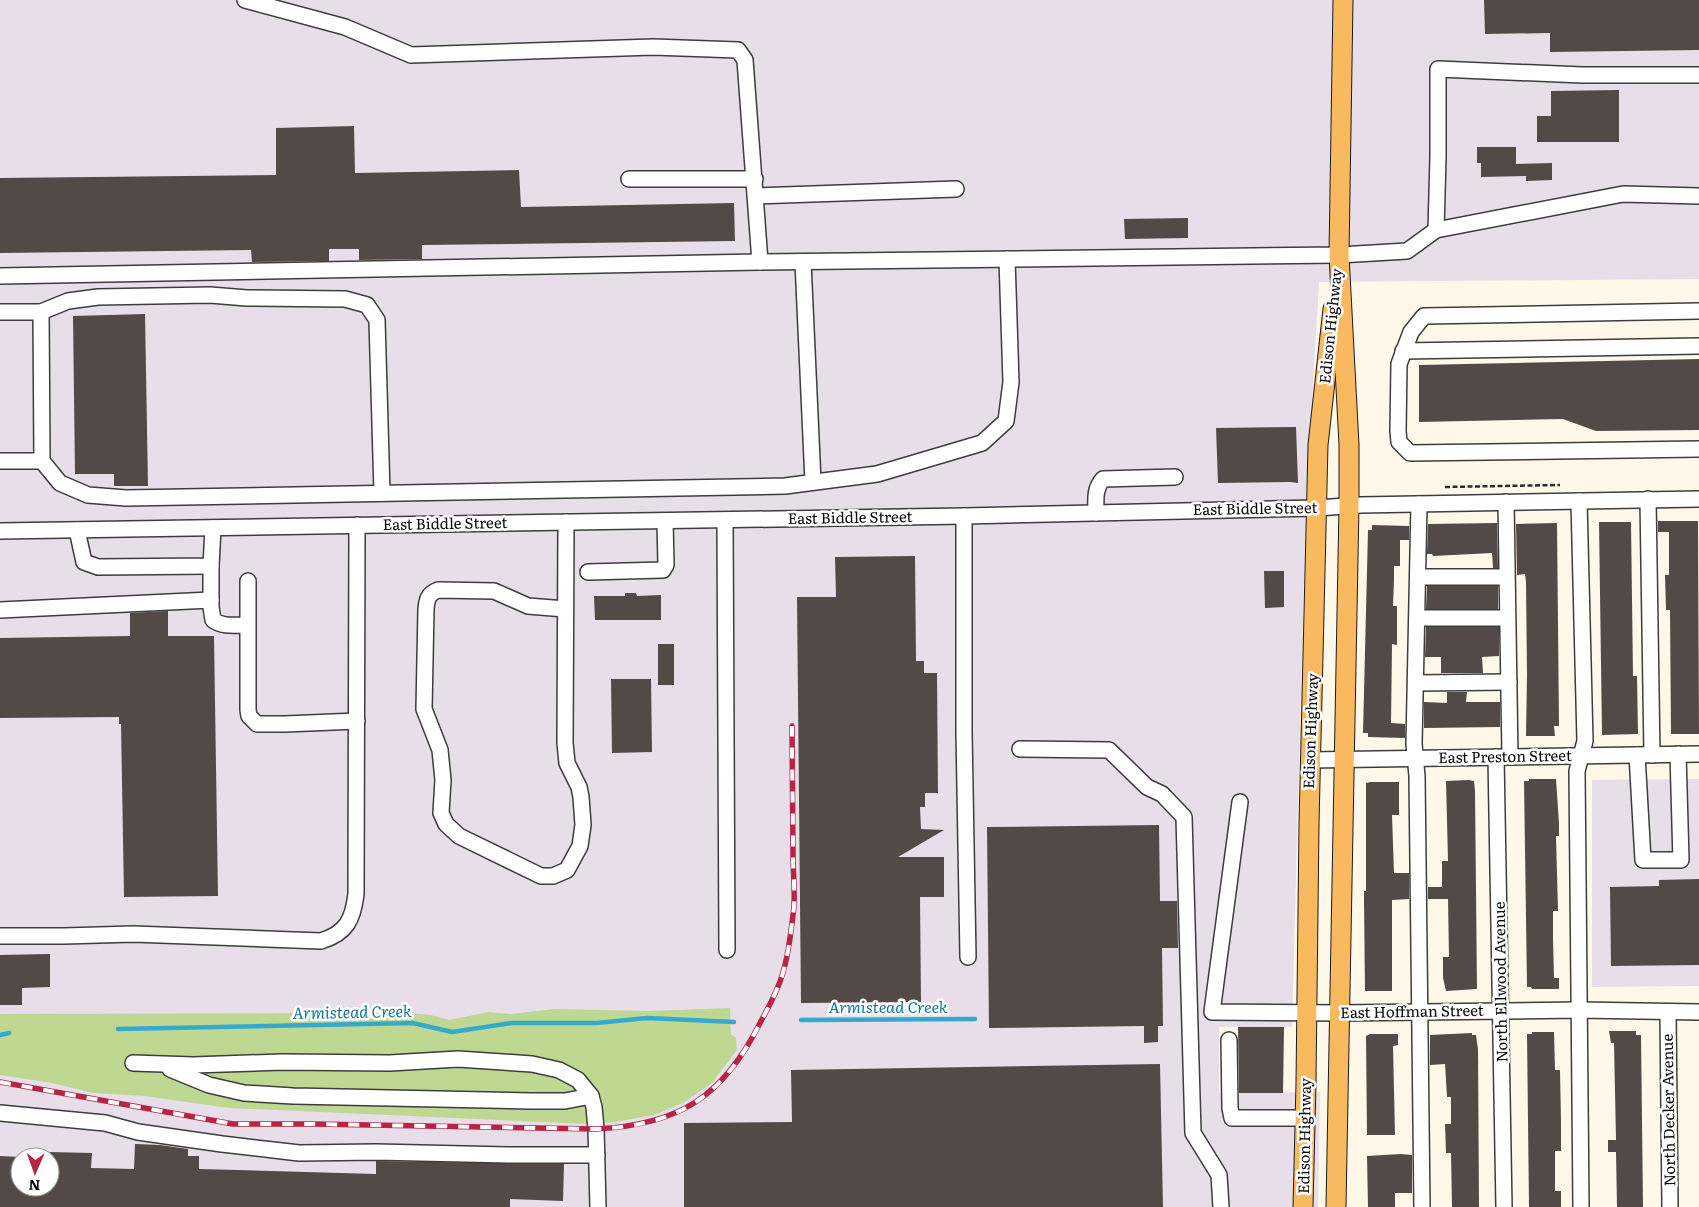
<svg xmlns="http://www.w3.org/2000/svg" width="1699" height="1207" font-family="Literata,serif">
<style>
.industrial{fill:#e7deea;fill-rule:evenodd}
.forest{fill:#bed892}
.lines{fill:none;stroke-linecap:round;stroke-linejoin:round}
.stream{stroke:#35a9cc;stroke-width:4.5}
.building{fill:#534a47}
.minor-casing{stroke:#3d3d3d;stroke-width:18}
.major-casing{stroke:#1b1b1b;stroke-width:21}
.path{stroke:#2c2c2c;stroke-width:2.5;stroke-dasharray:5 2.5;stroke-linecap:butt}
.minor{stroke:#fff;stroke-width:15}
.major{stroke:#f8b95f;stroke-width:19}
.rail-casing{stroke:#b92444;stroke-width:5.5}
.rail{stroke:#fff;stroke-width:4;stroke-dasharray:11;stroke-linecap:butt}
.labels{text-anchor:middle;stroke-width:5;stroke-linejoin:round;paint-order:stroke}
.street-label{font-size:15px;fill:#0a0a0a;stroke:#fff}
.water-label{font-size:16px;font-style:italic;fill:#16779a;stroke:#fff}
</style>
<rect width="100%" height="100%" fill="#fff7e8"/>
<g class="industrial">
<path d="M0 0H1699V279L1319 282 1306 505 1292 1027H1219V1093L1320 1092 1318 1207H0ZM20 1157H50V1187H20Z"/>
<path d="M1699 779V986L1592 987V780Z"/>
</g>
<path class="forest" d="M730 1008 731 1034 736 1038 737 1050 712 1083 683 1103 654 1115 614 1122 588 1124 229 1108 144 1096 93 1093 52 1083 0 1075V1014L406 1013 431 1015 449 1020 489 1012 510 1014 555 1009 649 1011Z"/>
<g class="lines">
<g class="stream">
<path d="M801 1020 975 1019"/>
<path d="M118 1029 413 1023 452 1032 512 1023H597L647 1018 734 1022"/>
<path d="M0 1035 9 1033"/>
</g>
</g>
<g class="building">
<path d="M1484 0H1699V50L1550 52V33L1485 34Z"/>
<path d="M1619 90V142H1537V116H1551V91Z"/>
<path d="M354 126 355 173 519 170 521 207 734 203 735 241 422 245V259L359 260V249H329V261L252 262 251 250 0 253V178L276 175V128Z"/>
<path d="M1477 147H1516V164L1552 163V180L1526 181V176L1481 177V163H1477Z"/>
<path d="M1188 218V238L1125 239 1124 219Z"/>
<path d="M145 314 148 486H114V474H75L73 316Z"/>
<path d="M1699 359V430L1596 431 1563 419 1419 422V365Z"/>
<path d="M1296 427 1298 483 1290 482 1218 483 1216 428Z"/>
<path d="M1658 521H1698L1699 734H1671L1670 610H1666L1665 575H1669V532H1658Z"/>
<path d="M1599 522H1631L1633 676H1637L1638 734 1602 735Z"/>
<path d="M1497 523 1498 568H1493L1492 553 1433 556 1432 554H1427L1428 524Z"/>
<path d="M1557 523 1559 726H1554L1555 736H1526L1527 675 1526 582 1525 574 1517 575 1516 524Z"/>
<path d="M1372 525 1409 526V540H1400V566H1394V580L1393 606H1397V645L1392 644 1391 723 1405 724V738L1368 737V733H1363L1368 530H1372Z"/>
<path d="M915 556 916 661H924V673H937L938 793H925V807H920L921 829 944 830 898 857H944V897H920L921 1002 801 1003 797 597H836L835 557Z"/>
<path d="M1264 571H1284V607L1265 608Z"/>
<path d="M1427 586H1498V609H1426Z"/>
<path d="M625 593H636L637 596 661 595V620H595L594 596H625Z"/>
<path d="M168 611V636H214L218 896 124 897 121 724H119V717L0 718V638L130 636V613Z"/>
<path d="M1426 627H1499V656L1482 657 1483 673H1441V657H1425Z"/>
<rect x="658" y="644" width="16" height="41"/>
<path d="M611 679H651L652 752 612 753Z"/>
<path d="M1447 692H1467L1466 702H1500V727L1424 728V702L1447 703Z"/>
<path d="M1529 779H1556L1559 824V836H1556L1558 911H1553V938L1554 978H1559V989H1532L1531 987H1527L1524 781H1529Z"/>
<path d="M1469 780 1474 781 1475 791 1477 989 1446 991 1443 978V957H1449L1448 899H1428V887H1442V861H1448L1446 781Z"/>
<path d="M1370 782H1399V815H1392L1394 873H1409V899L1392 900V991H1365L1364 901V891H1366V783Z"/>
<path d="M1159 825 1160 901H1177L1178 948H1162L1163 1026H1158V1042L1144 1043V1026L989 1028 987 827Z"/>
<path d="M1699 879V965L1611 966 1610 887 1659 886V880Z"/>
<path d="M50 954V987L22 988V1005H0V955Z"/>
<path d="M1238 1027H1284L1283 1093H1239Z"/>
<path d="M1609 1031H1636V1035H1641L1643 1207H1617L1616 1152H1608V1140H1616L1614 1043H1611Z"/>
<path d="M1532 1032H1554L1555 1070H1560L1561 1122V1151H1555V1191H1561V1207H1529L1527 1034H1532Z"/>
<path d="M1472 1033V1035H1476L1478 1049 1479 1207H1452L1451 1153H1446L1445 1124H1451V1097H1447L1445 1064 1430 1065V1035Z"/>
<path d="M1370 1034H1398V1045L1393 1046 1395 1135H1367L1366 1036Z"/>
<path d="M1160 1064 1163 1207H684V1123L792 1122 791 1070Z"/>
<path d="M135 1144 160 1145 188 1149V1156H199V1169L376 1174V1161L564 1164 563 1201 510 1199V1207H0V1156L20 1157V1187H50V1152L92 1153 91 1168 134 1169Z"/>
<path d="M1401 1154 1412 1155V1193H1395V1207H1368L1367 1156Z"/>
</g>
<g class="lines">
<g class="minor-casing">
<g id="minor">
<path d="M245 0 345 27 411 55 653 47 738 50 745 60 760 262"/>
<path d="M629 179H755"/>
<path d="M756 196 956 189"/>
<path d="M1436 230 1438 157V69L1582 75H1699"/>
<path d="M803 262 813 482"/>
<path d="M0 276 760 262 1339 255 1407 251 1436 230 1623 194 1699 196"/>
<path d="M1699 311 1424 316 1411 332 1399 364 1398 431 1399 442 1410 453 1699 449"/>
<path d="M0 312H41L42 461H0"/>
<path d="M41 312 68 301 98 297 210 295 247 298 345 299 367 305 377 320 382 493"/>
<path d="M1403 351 1699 346"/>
<path d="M42 461 60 483 88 495 126 498 785 486 877 474 982 443 1006 421 1011 382 1007 259"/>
<path d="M1648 499 1652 755"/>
<path d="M1579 501 1585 741 1577 771 1581 1207"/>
<path d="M1506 502 1510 757"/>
<path d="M1419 504 1414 744 1417 776 1422 1207"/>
<path d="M1096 513C1096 500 1094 489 1103 479L1175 477"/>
<path d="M964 516V732L968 957"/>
<path d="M725 520 727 950"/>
<path d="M77 530 84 562 98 567 211 566 213 528"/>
<path d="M0 531 964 516 1317 508 1361 505 1699 499"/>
<path d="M211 566V607L213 620C222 627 235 625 247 625"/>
<path d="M588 572 663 570 666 565 665 521"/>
<path d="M1418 577H1506"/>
<path d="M248 581V710L249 716 257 724H285L357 721"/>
<path d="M565 609 528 606 494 591 438 590C428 594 427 599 426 609L424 709 440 750 443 780 441 813 446 824 459 836 541 876H553L567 870 580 846 583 825 581 797 579 787 567 763 565 743 566 522"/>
<path d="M0 610 211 600"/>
<path d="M1417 618H1507"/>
<path d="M1416 683 1509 682"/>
<path d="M1020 749 1109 750 1147 787 1162 794 1184 817 1193 1133 1219 1175 1221 1207"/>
<path d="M1637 755 1643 860H1681L1678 754"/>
<path d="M1496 757 1504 1207"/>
<path d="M1310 760 1699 754"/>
<path d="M1240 802 1212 1012 1340 1013 1580 1010 1699 1012"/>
<path d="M0 936H64L133 934 321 941C347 933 353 919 356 894L357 525"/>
<path d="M1668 1012 1670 1207"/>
<path d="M1229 1040 1230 1108 1232 1118H1305"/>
<path d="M133 1063 193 1065 282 1062 390 1063 458 1059 532 1064 559 1070 578 1080 591 1096 594 1107 596 1129 598 1207"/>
<path d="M170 1069 209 1085 244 1093 293 1096 531 1101H565L591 1096"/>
<path d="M0 1113 105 1123 138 1132 222 1144 299 1153 376 1152 508 1155H597"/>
</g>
</g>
<g class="major-casing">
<g id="major">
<path d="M1303 1207 1306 1083 1309 824 1318 445 1333 309"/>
<path d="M1336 1207 1349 505V445L1339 255 1343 0"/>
</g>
</g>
<path class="path" d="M1445 487 1560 485"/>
<use href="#minor" class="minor"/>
<use href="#major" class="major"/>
<g class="rail-casing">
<path id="rail" d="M0 1082 233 1124H313L596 1129C679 1125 723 1097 760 1023 766 1012 772 1001 777 989 787 967 790 939 793 915 796 896 793 875 793 855 793 812 792 769 792 726"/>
</g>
<use href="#rail" class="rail"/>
</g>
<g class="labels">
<g class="street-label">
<text transform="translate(1331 326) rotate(-84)" y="5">Edison Highway</text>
<text transform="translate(1255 509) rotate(-1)" y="5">East Biddle Street</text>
<text transform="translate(850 518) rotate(-1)" y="5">East Biddle Street</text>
<text transform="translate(445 524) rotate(-1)" y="5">East Biddle Street</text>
<text transform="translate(1311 731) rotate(-88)" y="5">Edison Highway</text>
<text transform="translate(1505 757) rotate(-1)" y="5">East Preston Street</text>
<text transform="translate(1501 982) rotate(-91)" y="5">North Ellwood Avenue</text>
<text transform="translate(1412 1012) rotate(-1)" y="5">East Hoffman Street</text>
<text transform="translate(1669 1110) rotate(-91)" y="5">North Decker Avenue</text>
<text transform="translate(1305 1136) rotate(-89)" y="5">Edison Highway</text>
</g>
<g class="water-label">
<text x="888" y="1013">Armistead Creek</text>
<text transform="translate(352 1012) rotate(-1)" y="6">Armistead Creek</text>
</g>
</g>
<g transform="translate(35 1172) rotate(182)"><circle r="24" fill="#ffffff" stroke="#9d9d9d"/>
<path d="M0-4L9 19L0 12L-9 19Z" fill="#b92444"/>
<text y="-8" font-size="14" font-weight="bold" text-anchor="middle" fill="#0a0a0a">N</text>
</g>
</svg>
